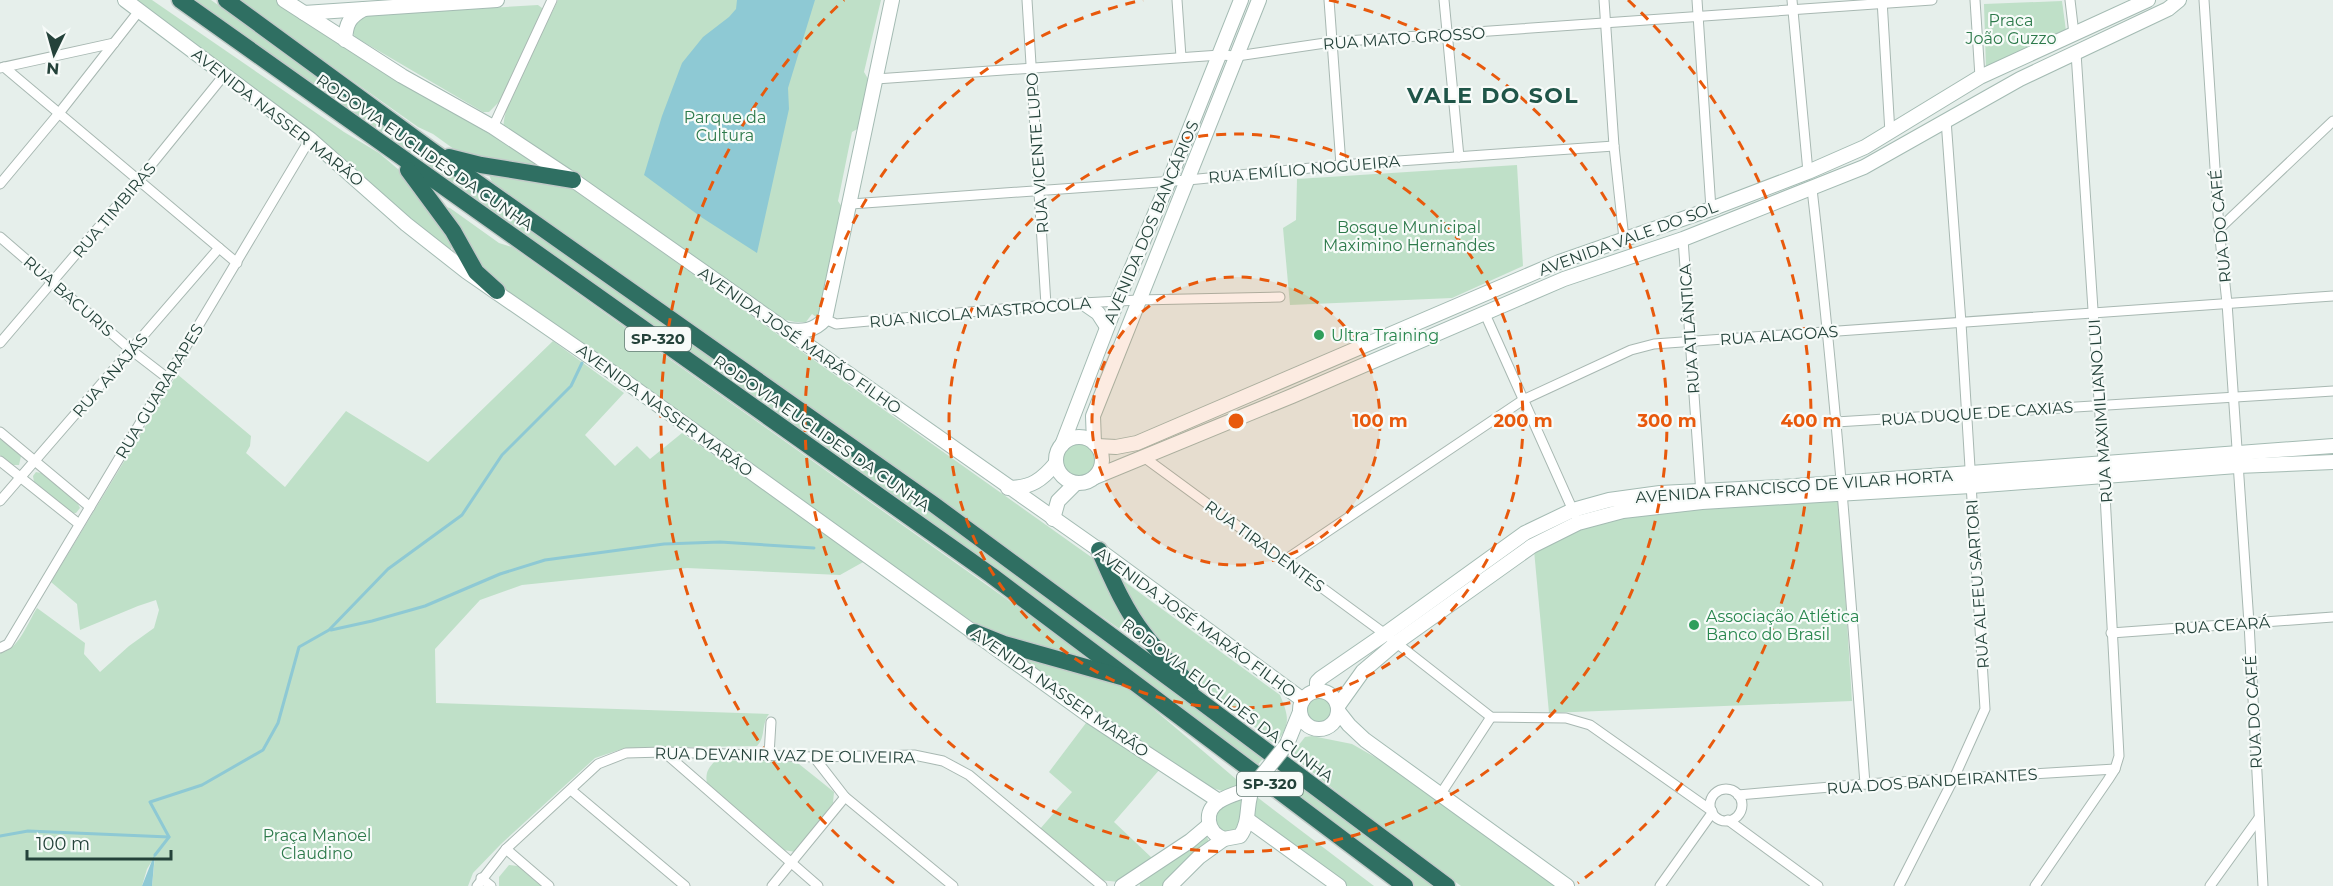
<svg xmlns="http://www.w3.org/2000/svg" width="2333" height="886" font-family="Montserrat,sans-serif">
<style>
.green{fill:#bfe0c8}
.water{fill:#8ec9d4}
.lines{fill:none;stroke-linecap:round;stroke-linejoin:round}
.stream{stroke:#8ec9d4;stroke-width:3}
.street-casing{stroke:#a8b8b2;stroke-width:11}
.secondary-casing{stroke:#a4bbb3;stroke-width:16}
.highway-casing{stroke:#c2cac8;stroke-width:19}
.street{stroke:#fff;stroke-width:9}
.secondary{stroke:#fff;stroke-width:14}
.highway{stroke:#2f6f62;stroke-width:16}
.secondary-bridge-casing{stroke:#a4bbb3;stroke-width:16;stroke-linecap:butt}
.secondary-bridge{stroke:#fff;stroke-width:14}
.ring{fill:none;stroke:#e8590c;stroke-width:3;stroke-dasharray:10 8}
.leisure-dot{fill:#2e9e5b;stroke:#f7fbf9;stroke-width:2}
.labels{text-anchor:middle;stroke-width:4.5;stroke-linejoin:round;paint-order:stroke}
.shield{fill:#f7fbf9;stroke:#637a73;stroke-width:1.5}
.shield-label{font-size:15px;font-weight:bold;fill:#24423a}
.park-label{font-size:16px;fill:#2d7a4b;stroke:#f7fbf9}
.street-label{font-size:16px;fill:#24423a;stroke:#f7fbf9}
.leisure-label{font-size:16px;fill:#27864d;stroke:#f7fbf9;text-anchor:start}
.district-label{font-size:22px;font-weight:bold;letter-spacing:1.5px;fill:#1f5548;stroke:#f7fbf9}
.centre{fill:#e8590c;stroke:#f7fbf9;stroke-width:3}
.ring-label{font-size:18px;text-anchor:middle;font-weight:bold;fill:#e8590c;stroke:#f7fbf9;stroke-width:4.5;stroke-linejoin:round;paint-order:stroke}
</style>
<rect width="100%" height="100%" fill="#e6efeb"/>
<g class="green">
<path d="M136 0H152L344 132 379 153 406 176 453 243 451 249H446L307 129Z"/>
<path d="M190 0H211L887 477 1265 756 1256 767Z"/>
<path d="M238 0H277L343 44 534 161 550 173 469 160 433 134 418 127Z"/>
<path d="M558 0H881L864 72 870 82 861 127 852 132 838 201 844 210 819 319 812 314 806 322H795L782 319 504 129C499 107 547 24 558 0Z"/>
<path d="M2062 1 2066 31 1986 69 1984 4Z"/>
<path d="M538 5 542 8 543 14 500 101 489 112H483L355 37 352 31 354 20 359 16Z"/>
<path d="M1517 165 1523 266 1452 298 1290 305 1283 228 1296 220 1297 179Z"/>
<path d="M493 173 559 183 576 191 1101 564 1132 631 1127 632 1118 628 543 223 492 182 489 175Z"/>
<path d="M445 207 450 208 499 243 512 247 1092 660 994 637 486 278Z"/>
<path d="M553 341 624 393 585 435 615 466 637 446 650 459 682 433 865 561 840 575 687 568 522 585 480 600 435 649 436 703 769 714C761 724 766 737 757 746L625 748 595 758 501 844 473 873 468 886H152L155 856 147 869 142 886H0V653C18 651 28 622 37 608L85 643 84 654 100 672 129 646 154 628 159 610 156 600 138 606 80 630 77 604 51 582 177 374 251 436 250 446 246 453 285 487 346 411 428 462Z"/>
<path d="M0 439 21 456 19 465H13L0 455Z"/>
<circle cx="1079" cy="460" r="19"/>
<path d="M36 472 41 473 77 502 80 508 76 513H71L34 482 33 476Z"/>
<path d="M1839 496 1852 701 1549 713 1534 550 1580 527 1624 514Z"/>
<path d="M1114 574 1280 695C1289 717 1291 725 1275 744L1164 651Z"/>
<path d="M1028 658 1124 684 1243 785 1229 793 1209 787 1148 748 1026 661Z"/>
<circle cx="1319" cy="710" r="17"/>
<path d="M1089 719 1160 769 1114 822 1153 859 1119 882 1099 880 1040 829 1072 792 1049 772Z"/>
<path d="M1312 736 1352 744 1401 772 1556 886H1461L1396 839 1291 755 1305 737Z"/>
<path d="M716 760 791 762 799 764 834 792 833 803 795 852 784 850 707 784C705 773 708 768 716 760Z"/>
<path d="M1280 769 1438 886H1412L1271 779Z"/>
<path d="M1249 793 1237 830 1220 833 1212 814 1215 809Z"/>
<path d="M1257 797 1374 886H1344L1258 824 1251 813V805Z"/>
<path d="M1201 837H1207L1210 844 1165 886H1140L1139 882Z"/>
<path d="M509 865 518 866 541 886H499V877Z"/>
</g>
<g class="water">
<path d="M737 0H815L788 88 789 109 757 253 701 217 644 175 662 116 682 63 703 37 729 17 736 9Z"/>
<path d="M155 853 152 886H142Z"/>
</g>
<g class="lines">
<g class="stream">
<path d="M331 630 372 621 425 606 500 574 545 560 664 544 720 542 814 548"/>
<path d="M0 836 28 831 169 837"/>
<path d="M155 855 169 837 150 802 202 785 263 750 278 723 299 647 329 630 388 569 462 515 502 455 571 386 582 363"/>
</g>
<g class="street-casing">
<g id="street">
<path d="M1027 0 1046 305"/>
<path d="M1177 0 1181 57"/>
<path d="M1329 0 1341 165"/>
<path d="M1444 0 1459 157"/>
<path d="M1604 0 1614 146 1624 239"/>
<path d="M1697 0 1711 209"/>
<path d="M1792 0 1808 172"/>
<path d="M1882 0 1890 133"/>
<path d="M1975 0 1980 77"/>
<path d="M2070 0 2074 34"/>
<path d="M2204 0 2219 229 2227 303 2249 623 2263 886"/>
<path d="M4 67 237 263"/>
<path d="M0 68 114 43"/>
<path d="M876 79 1220 55 1237 56 1332 42 1932 0"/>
<path d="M493 127 552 0"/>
<path d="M0 184 60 112 139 11"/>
<path d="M1812 189C1835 387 1850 585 1865 784"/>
<path d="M851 204 1188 180 1341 165 1614 146"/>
<path d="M2219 229 2333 121"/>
<path d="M0 237 131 350 166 377"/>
<path d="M1683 239 1701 494"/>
<path d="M1485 314 1575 515"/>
<path d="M825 319 836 324 1046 305 1138 300 1280 297"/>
<path d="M0 343 139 180 225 74"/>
<path d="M1836 422 2333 391"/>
<path d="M0 432 90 507"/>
<path d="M1145 458 1385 634 1491 717 1566 718 1590 725 1712 811"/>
<path d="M0 461 79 524"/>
<path d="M0 501 219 248"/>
<path d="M1285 560 1523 400 1631 350 1654 344 2333 296"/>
<path d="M2111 633 2333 617"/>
<path d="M0 648 8 644 310 139"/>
<path d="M664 752 818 886"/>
<path d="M769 755 771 722"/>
<path d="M814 757 845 797 953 886"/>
<circle cx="1726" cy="805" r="16"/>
<path d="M571 790 685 886"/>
<path d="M1440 795 1491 717"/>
<path d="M1738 795 1865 784 2115 769"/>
<path d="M1728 820 1818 886"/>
<path d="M506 849 549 886"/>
<path d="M481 878 491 886"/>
<path d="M477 886 506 849 598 764 626 753 664 752 814 757 914 755 943 761 969 775 1102 886"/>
<path d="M772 886 845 797"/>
<path d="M1660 886 1712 813"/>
<path d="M1899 886 1954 778 1985 709 1961 323 1946 120"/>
<path d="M2035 886 2108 780 2115 769 2119 756 2104 476 2076 53"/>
<path d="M2210 886 2259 818"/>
</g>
</g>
<g class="secondary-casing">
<g id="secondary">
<path d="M125 0 310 139 406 224 467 272 622 379 1091 717 1219 801"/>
<path d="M284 0 402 76 493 127 573 180 1099 550 1303 700"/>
<path d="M304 13 497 0"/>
<path d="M345 40C346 24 349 17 364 9"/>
<path d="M1085 304 1098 313 1107 327"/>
<path d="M787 330C803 332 814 331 825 319L892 0"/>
<circle cx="1079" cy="460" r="23"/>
<path d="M1094 443 1093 416 1259 0"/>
<path d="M1062 445 1117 302 1169 181 1241 0"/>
<path d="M1097 446 1116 447 1137 443 1559 262 1711 209 1808 172 1865 147 1980 77 2148 0"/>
<path d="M1095 477 1292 396 1564 279 1683 239 1864 167 2020 79 2168 9 2179 0"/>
<path d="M1008 488C1031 488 1042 480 1056 463"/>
<path d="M1053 519 1058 501 1076 483"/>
<path d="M1317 691V682L1321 678 1385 634 1525 533 1573 510 1609 500 1660 493 1782 487 2333 446"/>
<circle cx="1319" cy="710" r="19"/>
<path d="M1338 706 1363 671 1396 643 1532 546 1578 523 1623 511 1702 502 1971 486 2237 466 2333 462"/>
<path d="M1338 711 1349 725 1365 740 1567 886"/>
<path d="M1287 744 1300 712"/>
<path d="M1252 788C1237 794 1206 799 1209 821 1210 831 1216 836 1224 839L1240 836C1252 820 1244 800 1255 784"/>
<path d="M1248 820 1339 886"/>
<path d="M1122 886 1190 841 1209 825"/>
<path d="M1170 886 1199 857 1224 839"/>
</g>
</g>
<g class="highway-casing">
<g id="highway">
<path d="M180 0 991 575 1405 886"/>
<path d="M226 0 431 150 933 504 1204 704 1447 886"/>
<path d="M449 157 481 165 573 180"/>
<path d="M408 170 453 231 476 272 497 291"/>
<path d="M1099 550C1112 579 1124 608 1144 634 1158 653 1176 668 1191 686"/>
<path d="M974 632 1004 644 1125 678"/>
</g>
</g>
<use href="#street" class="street"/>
<use href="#secondary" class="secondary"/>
<use href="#highway" class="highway"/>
<g class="secondary-bridge-casing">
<path id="secondary-bridge" d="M1255 784 1287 744"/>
</g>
<use href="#secondary-bridge" class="secondary-bridge"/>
</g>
<circle cx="1236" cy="421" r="144" fill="#e8590c" fill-opacity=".12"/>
<g class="ring">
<circle cx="1236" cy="421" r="144"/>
<circle cx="1236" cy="421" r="287"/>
<path d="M1329 0A431 431 0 1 1 1143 0"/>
<path d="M894 883A575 575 0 0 1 844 0M1628 0A575 575 0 0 1 1578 883"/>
</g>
<g class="leisure-dot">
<circle cx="1319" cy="335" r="6"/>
<circle cx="1694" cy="625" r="6"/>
</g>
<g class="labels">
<g class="shield">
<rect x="625" y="327" width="66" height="24" rx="4.5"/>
<rect x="1237" y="772" width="66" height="24" rx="4.5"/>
</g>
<g class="shield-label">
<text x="658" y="344">SP-320</text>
<text x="1270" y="789">SP-320</text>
</g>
<g class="park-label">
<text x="2011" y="26">Praca<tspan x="2011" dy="18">João Guzzo</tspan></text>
<text x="725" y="123">Parque da<tspan x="725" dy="18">Cultura</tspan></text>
<text x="1409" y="233">Bosque Municipal<tspan x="1409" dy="18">Maximino Hernandes</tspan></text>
<text x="317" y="841">Praça Manoel<tspan x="317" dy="18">Claudino</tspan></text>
</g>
<g class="street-label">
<text transform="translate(1404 38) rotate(-4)" y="6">RUA MATO GROSSO</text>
<text transform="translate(278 117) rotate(38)" y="6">AVENIDA NASSER MARÃO</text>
<text transform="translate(425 152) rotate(35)" y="6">RODOVIA EUCLIDES DA CUNHA</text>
<text transform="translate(1037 153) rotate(-94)" y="6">RUA VICENTE LUPO</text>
<text transform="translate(1304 169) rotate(-5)" y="6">RUA EMÍLIO NOGUEIRA</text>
<text transform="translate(114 210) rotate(-50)" y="6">RUA TIMBIRAS</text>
<text transform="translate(1151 222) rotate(-67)" y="6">AVENIDA DOS BANCÁRIOS</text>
<text transform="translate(2220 226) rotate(-95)" y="6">RUA DO CAFÉ</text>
<text transform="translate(1628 238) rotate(-20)" y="6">AVENIDA VALE DO SOL</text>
<text transform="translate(69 296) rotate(41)" y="6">RUA BACURIS</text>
<text transform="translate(980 312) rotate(-5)" y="6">RUA NICOLA MASTROCOLA</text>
<text transform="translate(1689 329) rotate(-94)" y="6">RUA ATLÂNTICA</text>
<text transform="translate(1779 335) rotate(-4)" y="6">RUA ALAGOAS</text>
<text transform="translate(800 340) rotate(35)" y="6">AVENIDA JOSÉ MARÃO FILHO</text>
<text transform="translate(110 375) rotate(-49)" y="6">RUA ANAJÁS</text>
<text transform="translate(159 391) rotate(-59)" y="6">RUA GUARARAPES</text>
<text transform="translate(665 410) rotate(36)" y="6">AVENIDA NASSER MARÃO</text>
<text transform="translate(2100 411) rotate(-94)" y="6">RUA MAXIMILIANO LUI</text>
<text transform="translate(1977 413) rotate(-4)" y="6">RUA DUQUE DE CAXIAS</text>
<text transform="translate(822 433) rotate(35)" y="6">RODOVIA EUCLIDES DA CUNHA</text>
<text transform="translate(1794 486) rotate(-4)" y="6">AVENIDA FRANCISCO DE VILAR HORTA</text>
<text transform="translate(1265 546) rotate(36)" y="6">RUA TIRADENTES</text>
<text transform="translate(1977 584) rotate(-94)" y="6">RUA ALFEU SARTORI</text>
<text transform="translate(1196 622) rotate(36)" y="6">AVENIDA JOSÉ MARÃO FILHO</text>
<text transform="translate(2222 625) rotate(-4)" y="6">RUA CEARÁ</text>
<text transform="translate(1060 692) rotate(35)" y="6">AVENIDA NASSER MARÃO</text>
<text transform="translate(1228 700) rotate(37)" y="6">RODOVIA EUCLIDES DA CUNHA</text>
<text transform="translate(2253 712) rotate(-93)" y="6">RUA DO CAFÉ</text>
<text transform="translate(785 755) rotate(1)" y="6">RUA DEVANIR VAZ DE OLIVEIRA</text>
<text transform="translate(1932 781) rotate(-4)" y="6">RUA DOS BANDEIRANTES</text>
</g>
<g class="leisure-label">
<text x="1331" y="341">Ultra Training</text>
<text x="1706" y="622">Associação Atlética<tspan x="1706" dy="18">Banco do Brasil</tspan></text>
</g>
<g class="district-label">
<text x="1493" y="103">VALE DO SOL</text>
</g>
</g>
<circle cx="1236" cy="421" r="9" class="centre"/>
<g class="ring-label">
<text x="1380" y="427">100 m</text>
<text x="1523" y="427">200 m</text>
<text x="1667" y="427">300 m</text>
<text x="1811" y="427">400 m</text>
</g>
<g transform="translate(54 54) rotate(185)" stroke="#f7fbf9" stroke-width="4.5" paint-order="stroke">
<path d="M0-4.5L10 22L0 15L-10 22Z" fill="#24423a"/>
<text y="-9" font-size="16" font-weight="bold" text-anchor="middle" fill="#24423a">N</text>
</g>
<path d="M27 850v9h144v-9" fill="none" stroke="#24423a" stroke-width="3"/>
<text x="36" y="850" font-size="18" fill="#24423a" stroke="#f7fbf9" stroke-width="4.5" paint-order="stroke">100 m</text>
</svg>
